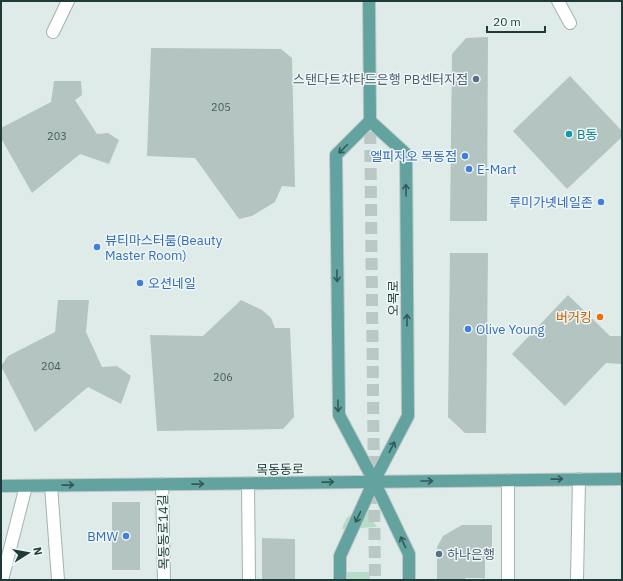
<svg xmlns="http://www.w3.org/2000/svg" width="623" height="581" font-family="'IBM Plex Sans','Noto Sans KR',sans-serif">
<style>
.green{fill:#b7ddc9}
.building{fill:#b4c5c1}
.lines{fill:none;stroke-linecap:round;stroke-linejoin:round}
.major-tunnel{stroke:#b9c8c5;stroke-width:12;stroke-dasharray:12 6;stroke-linecap:butt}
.minor-casing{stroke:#a2b3b0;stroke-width:14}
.major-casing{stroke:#c0c8c8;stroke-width:14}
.minor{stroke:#fff;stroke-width:12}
.major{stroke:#62a29f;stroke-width:12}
.oneway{stroke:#335a58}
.service-dot{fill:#5c6f8a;stroke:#eff7f5;stroke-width:1.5}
.culture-dot{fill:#0f9aa8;stroke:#eff7f5;stroke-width:1.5}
.shop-dot{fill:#3f7fe0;stroke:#eff7f5;stroke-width:1.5}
.food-dot{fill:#e8710a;stroke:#eff7f5;stroke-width:1.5}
.labels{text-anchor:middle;stroke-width:3;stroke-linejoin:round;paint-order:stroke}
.number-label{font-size:11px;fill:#445e5b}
.service-label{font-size:13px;fill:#4e5e75;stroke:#eff7f5;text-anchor:end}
.culture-label{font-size:13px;fill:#0d838f;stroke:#eff7f5;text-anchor:start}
.shop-label{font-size:13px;fill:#366cbe;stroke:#eff7f5;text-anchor:start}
.street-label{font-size:13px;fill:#1f3b39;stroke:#eff7f5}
.food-label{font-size:13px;fill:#c56008;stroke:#eff7f5;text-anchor:end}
</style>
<rect width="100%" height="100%" fill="#dfebe8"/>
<g class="green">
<path d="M359 512 368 513 377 527 342 529C346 518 347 515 359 512Z"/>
<rect x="344" y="572" width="26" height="8"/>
</g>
<g class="building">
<path d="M488 37 487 221H450L452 54 466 38Z"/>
<path d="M151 48 281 49 292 58 295 187 282 186 275 202 252 216 239 219 195 158 147 156Z"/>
<path d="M570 76 622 131V137L567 189 513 131Z"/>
<path d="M54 81H81L82 95 75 100 97 134 108 133 119 140 109 164 80 154 32 193 1 138V128L51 102Z"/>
<path d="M450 253H488L486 433H465L448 417Z"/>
<path d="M568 295 610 336H621V364L606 363 565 406 512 354Z"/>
<path d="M58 300H89L86 332 102 367 117 366 131 376 121 404 88 387 35 432 1 366 8 356 55 332Z"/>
<path d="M241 300 262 310 271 318 275 328H290L294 417 283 429 157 431 150 335 203 336Z"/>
<rect x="112" y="502" width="28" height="68"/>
<path d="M462 525H492V559H485V578H465V580H437V547L443 536Z"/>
<path d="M262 538 295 539V580H262Z"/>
</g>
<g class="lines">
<path class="major-tunnel" d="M370 114 375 580"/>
<g class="minor-casing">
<g id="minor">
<path d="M558 1 570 23"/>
<path d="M53 32 68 1"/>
<path d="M248 483 249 580"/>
<path d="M162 484 164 580"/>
<path d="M51 486 58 580"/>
<path d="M2 580 26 486"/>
<path d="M508 580V480"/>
<path d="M577 580 579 479"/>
</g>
</g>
<g class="major-casing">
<g id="major">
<path d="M369 1 370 121 336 155 339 415 374 481 409 554V580"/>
<path d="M1 486 622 479"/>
<path d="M340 580V556L374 481 408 416 406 154 370 121"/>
</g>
</g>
<use href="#minor" class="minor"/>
<use href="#major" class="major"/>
</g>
<defs><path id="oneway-shaft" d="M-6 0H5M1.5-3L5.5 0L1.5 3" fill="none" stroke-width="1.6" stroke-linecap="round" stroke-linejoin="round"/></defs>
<g class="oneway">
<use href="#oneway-shaft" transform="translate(343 149) rotate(135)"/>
<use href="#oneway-shaft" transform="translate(406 190) rotate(-91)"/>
<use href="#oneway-shaft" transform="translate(337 276) rotate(89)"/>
<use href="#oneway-shaft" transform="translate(407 320) rotate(-90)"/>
<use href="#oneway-shaft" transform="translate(338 406) rotate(89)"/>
<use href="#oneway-shaft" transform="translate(392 447) rotate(-63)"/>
<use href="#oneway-shaft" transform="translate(557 479) rotate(-1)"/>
<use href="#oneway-shaft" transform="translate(427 481)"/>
<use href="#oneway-shaft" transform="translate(328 482) rotate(-1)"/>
<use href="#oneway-shaft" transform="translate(198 484) rotate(-1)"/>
<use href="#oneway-shaft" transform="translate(68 485) rotate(-1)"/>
<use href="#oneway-shaft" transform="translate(358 517) rotate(115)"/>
<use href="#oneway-shaft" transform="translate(403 542) rotate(-115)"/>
</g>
<g class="service-dot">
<circle cx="476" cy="79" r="4"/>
<circle cx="439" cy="554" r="4"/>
</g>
<circle class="culture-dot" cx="569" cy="134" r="4"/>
<g class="shop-dot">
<circle cx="465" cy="156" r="4"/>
<circle cx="469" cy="169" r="4"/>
<circle cx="601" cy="202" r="4"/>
<circle cx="97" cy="247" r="4"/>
<circle cx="140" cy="283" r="4"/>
<circle cx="468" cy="329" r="4"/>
<circle cx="126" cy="536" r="4"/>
</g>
<circle class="food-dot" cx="600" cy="317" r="4"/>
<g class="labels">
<g class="number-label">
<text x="221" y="111">205</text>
<text x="57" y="140">203</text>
<text x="51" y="370">204</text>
<text x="223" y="381">206</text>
</g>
<g class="service-label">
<text x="468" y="84">스탠다트차타드은행 PB센터지점</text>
<text x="447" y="559" text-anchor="start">하나은행</text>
</g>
<g class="culture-label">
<text x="577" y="139">B동</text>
</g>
<g class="shop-label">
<text x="457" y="161" text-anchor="end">엘피지오 목동점</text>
<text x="477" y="174">E-Mart</text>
<text x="593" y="207" text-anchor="end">루미가넷네일존</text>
<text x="105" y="245">뷰티마스터룸(Beauty<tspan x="105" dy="15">Master Room)</tspan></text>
<text x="148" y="288">오션네일</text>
<text x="476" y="334">Olive Young</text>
<text x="118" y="541" text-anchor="end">BMW</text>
</g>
<g class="street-label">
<text transform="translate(393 298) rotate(-90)" y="5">오목로</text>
<text transform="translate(280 469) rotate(-1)" y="5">목동동로</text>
<text transform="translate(163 532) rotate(-91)" y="5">목동동로14길</text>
</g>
<g class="food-label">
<text x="592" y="322">버거킹</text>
</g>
</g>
<rect width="623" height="581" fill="none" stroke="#1f3b39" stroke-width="4"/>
<g transform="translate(28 553) rotate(79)" stroke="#eff7f5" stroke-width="3" paint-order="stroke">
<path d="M0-3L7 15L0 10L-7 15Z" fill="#1f3b39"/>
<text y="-6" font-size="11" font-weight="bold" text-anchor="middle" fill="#1f3b39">N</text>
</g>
<path d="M487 26v6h58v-6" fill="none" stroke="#1f3b39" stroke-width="2"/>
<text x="493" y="26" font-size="12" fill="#1f3b39" stroke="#eff7f5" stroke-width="3" paint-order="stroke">20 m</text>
</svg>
